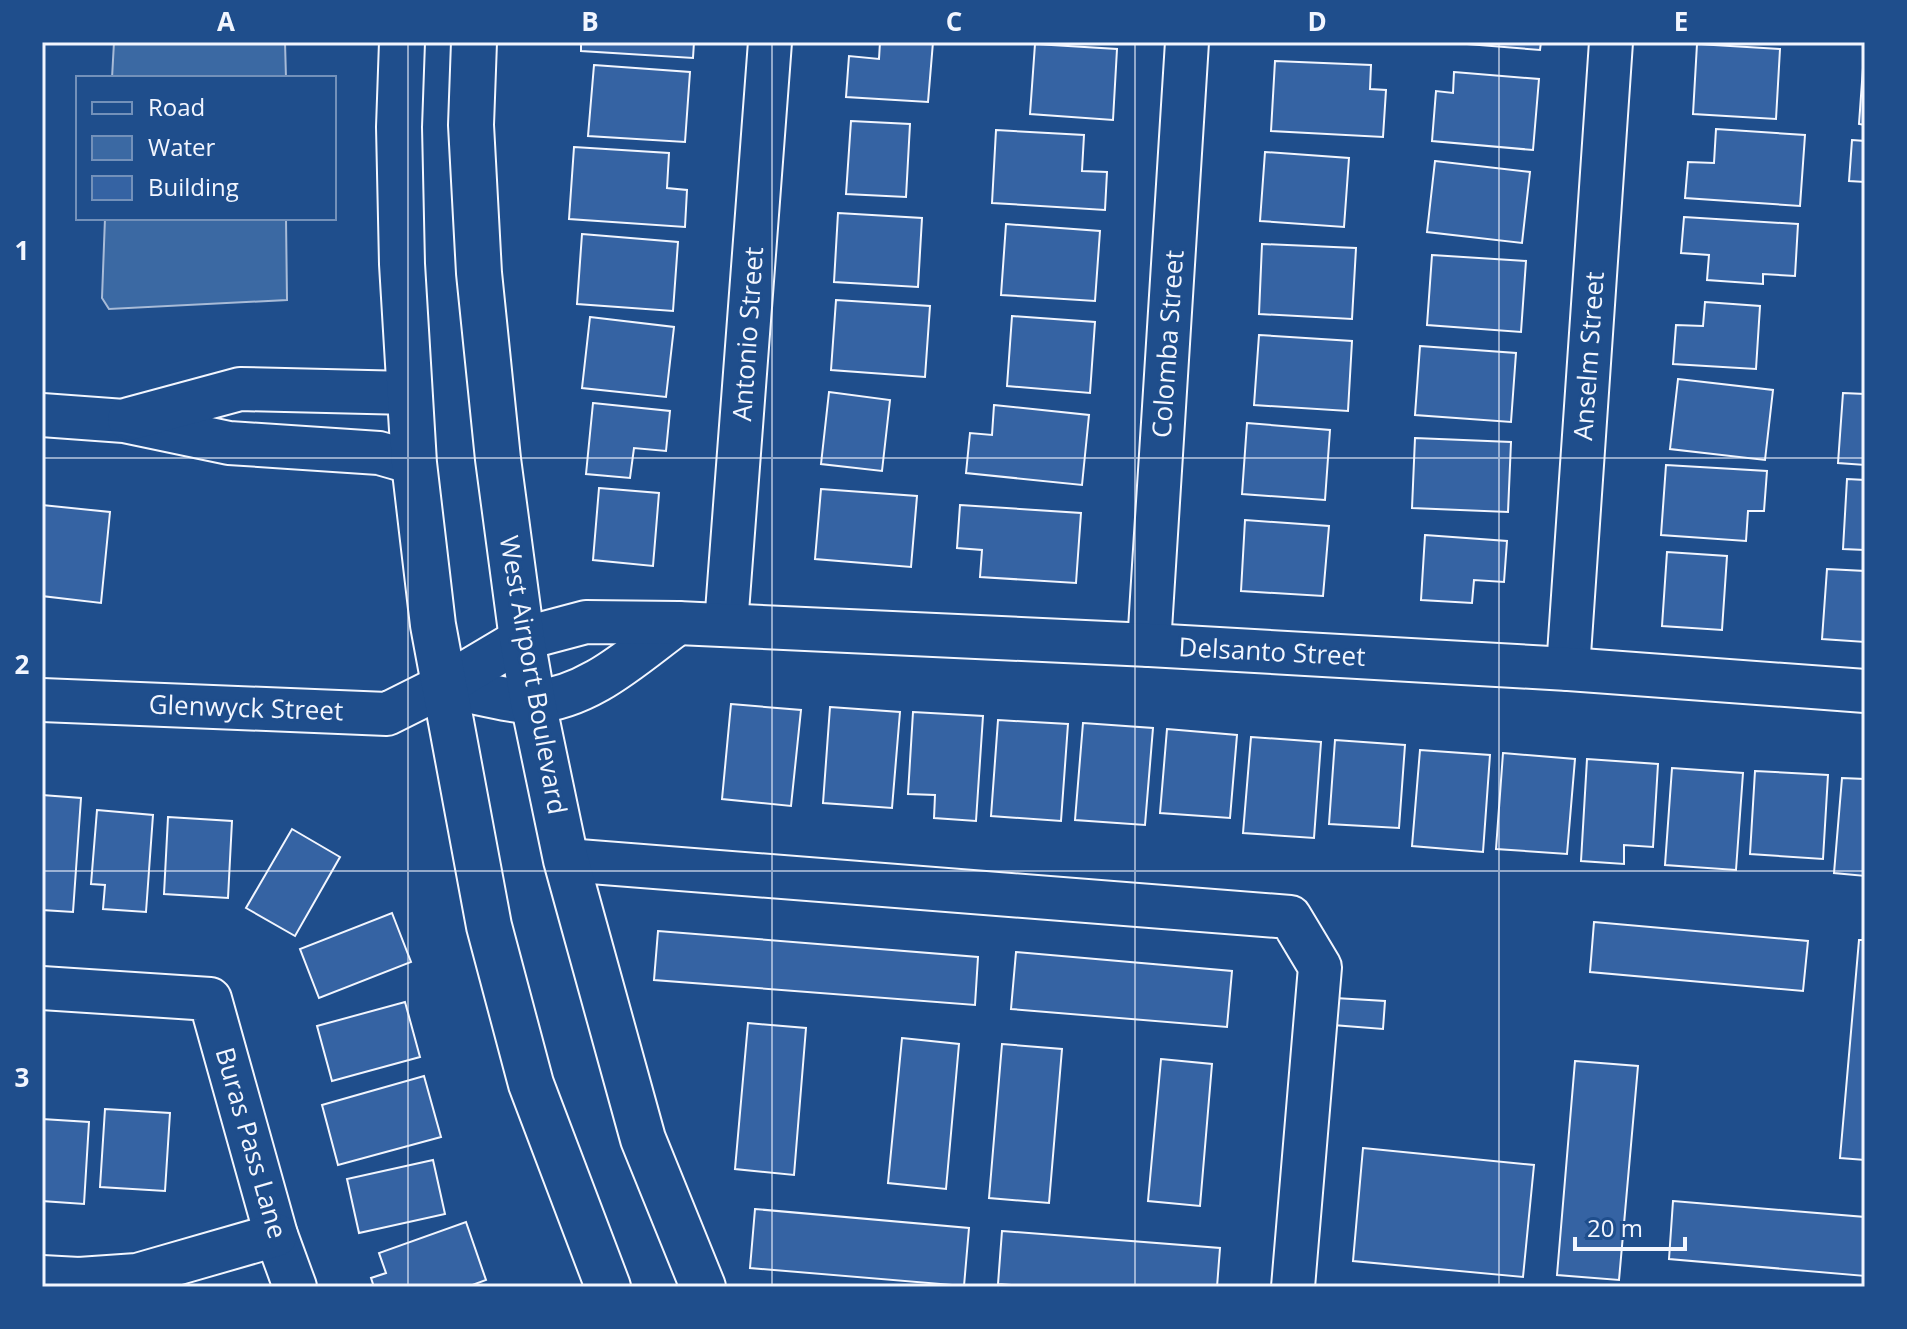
<svg xmlns="http://www.w3.org/2000/svg" width="1907" height="1329" font-family="'Open Sans',sans-serif">
<style>
.water{fill:#3b69a3;stroke:#a8bbd7;stroke-width:2}
.building{fill:#3563a3;stroke:#f2f6ff;stroke-width:2}
.lines{fill:none;stroke-linecap:round;stroke-linejoin:round}
.minor-casing{stroke:#f2f6ff;stroke-width:46}
.major-casing{stroke:#f2f6ff;stroke-width:48}
.minor{stroke:#1f4e8c;stroke-width:42}
.major{stroke:#1f4e8c;stroke-width:44}
.grid{fill:none;stroke:#f2f6ff;stroke-width:2;stroke-opacity:0.55}
.labels{text-anchor:middle;stroke-width:6;stroke-linejoin:round;paint-order:stroke}
.street-label{font-size:26px;fill:#f2f6ff;stroke:#1f4e8c}
.neatline{fill:none;stroke:#f2f6ff;stroke-width:3}
.grid-label{font-size:26px;text-anchor:middle;font-weight:bold;fill:#f2f6ff}
</style>
<rect width="100%" height="100%" fill="#1f4e8c"/>
<g class="water">
<path d="M114 42H285L286 78H112Z"/>
<path d="M105 218H286L287 300 109 309 102 298Z"/>
</g>
<g class="building">
<path d="M581 42H694L693 58 581 51Z"/>
<path d="M880 42H933L928 102 846 97 849 56 879 59Z"/>
<path d="M1442 42H1541L1540 50Z"/>
<path d="M1035 44 1117 49 1113 120 1030 114Z"/>
<path d="M1697 44 1780 49 1776 119 1693 114Z"/>
<path d="M1864 54H1865V125L1859 124Z"/>
<path d="M1275 61 1371 65 1370 89 1386 90 1383 137 1271 131Z"/>
<path d="M594 65 690 72 685 142 588 136Z"/>
<path d="M1454 72 1539 79 1533 150 1432 141 1436 91 1453 93Z"/>
<path d="M851 121 910 124 906 197 846 194Z"/>
<path d="M1716 129 1805 135 1800 206 1685 198 1688 162 1714 163Z"/>
<path d="M996 130 1084 135 1082 171 1107 172 1105 210 992 203Z"/>
<path d="M1852 140 1865 141V182L1849 181Z"/>
<path d="M574 147 669 153 667 188 687 190 685 227 569 219Z"/>
<path d="M1265 152 1349 158 1344 227 1260 221Z"/>
<path d="M1435 161 1530 172 1522 243 1427 232Z"/>
<path d="M838 213 922 218 918 287 834 282Z"/>
<path d="M1684 217 1798 224 1795 276 1763 274V284L1707 280 1709 255 1681 253Z"/>
<path d="M1006 224 1100 231 1095 301 1001 295Z"/>
<path d="M582 234 678 242 673 311 577 304Z"/>
<path d="M1262 244 1356 248 1352 319 1259 314Z"/>
<path d="M1432 255 1526 261 1521 332 1427 325Z"/>
<path d="M836 300 930 306 925 377 831 370Z"/>
<path d="M1705 302 1760 306 1756 369 1673 364 1676 325 1703 326Z"/>
<path d="M1012 316 1095 322 1090 393 1007 386Z"/>
<path d="M590 317 674 327 666 397 582 388Z"/>
<path d="M1259 335 1352 341 1348 411 1254 405Z"/>
<path d="M1420 346 1516 353 1511 422 1415 415Z"/>
<path d="M1678 379 1773 390 1765 460 1670 449Z"/>
<path d="M829 392 890 400 882 471 821 464Z"/>
<path d="M1843 393 1865 394V465L1838 463Z"/>
<path d="M593 403 670 411 666 451 634 448 630 478 586 474Z"/>
<path d="M994 405 1089 415 1082 485 966 473 970 433 992 435Z"/>
<path d="M1247 423 1330 430 1325 500 1242 494Z"/>
<path d="M1415 438 1511 442 1508 512 1412 508Z"/>
<path d="M1666 465 1767 471 1764 511H1748L1746 541 1661 535Z"/>
<path d="M1847 479 1865 480V550L1843 549Z"/>
<path d="M599 488 659 493 653 566 593 560Z"/>
<path d="M821 489 917 496 911 567 815 559Z"/>
<path d="M42 505 110 512 101 603 42 596Z"/>
<path d="M960 505 1081 513 1076 583 980 577 982 550 957 548Z"/>
<path d="M1245 520 1329 526 1323 596 1241 591Z"/>
<path d="M1425 535 1507 541 1504 582 1474 580 1472 603 1421 600Z"/>
<path d="M1667 552 1727 556 1722 630 1662 626Z"/>
<path d="M1827 569 1865 571V642L1822 639Z"/>
<path d="M731 704 801 710 791 806 722 799Z"/>
<path d="M830 707 900 712 892 808 823 803Z"/>
<path d="M913 712 983 716 976 821 934 818 935 795 908 794Z"/>
<path d="M998 720 1068 724 1061 821 991 816Z"/>
<path d="M1083 723 1153 728 1145 825 1075 820Z"/>
<path d="M1167 729 1237 735 1230 818 1160 813Z"/>
<path d="M1251 737 1321 742 1314 838 1243 833Z"/>
<path d="M1335 740 1405 745 1399 828 1329 824Z"/>
<path d="M1420 750 1490 755 1483 852 1412 846Z"/>
<path d="M1503 753 1575 759 1567 854 1496 849Z"/>
<path d="M1587 759 1658 764 1653 847 1624 845V864L1581 861Z"/>
<path d="M1672 768 1743 773 1736 870 1665 865Z"/>
<path d="M1755 771 1828 775 1823 859 1750 854Z"/>
<path d="M1842 778 1865 779V876L1834 873Z"/>
<path d="M42 795 81 798 73 912 42 910Z"/>
<path d="M97 810 153 815 146 912 103 909 105 885 91 884Z"/>
<path d="M168 817 232 821 228 898 164 894Z"/>
<path d="M292 829 340 857 295 936 246 908Z"/>
<path d="M392 913 411 962 319 998 300 949Z"/>
<path d="M1594 922 1808 941 1803 991 1590 972Z"/>
<path d="M658 931 978 957 975 1005 654 980Z"/>
<path d="M1859 940H1865V1160L1840 1158Z"/>
<path d="M1016 952 1232 971 1227 1027 1011 1009Z"/>
<path d="M1335 998 1385 1001 1383 1029 1333 1025Z"/>
<path d="M405 1002 420 1057 332 1081 317 1026Z"/>
<path d="M748 1023 806 1028 794 1175 735 1169Z"/>
<path d="M902 1038 959 1044 946 1189 888 1183Z"/>
<path d="M1002 1044 1062 1049 1049 1203 989 1198Z"/>
<path d="M1161 1059 1212 1064 1200 1206 1148 1201Z"/>
<path d="M1575 1061 1638 1066 1619 1280 1557 1275Z"/>
<path d="M424 1076 441 1137 338 1165 322 1105Z"/>
<path d="M105 1109 170 1113 165 1191 100 1187Z"/>
<path d="M42 1119 89 1122 84 1204 42 1201Z"/>
<path d="M1363 1148 1534 1165 1523 1277 1353 1261Z"/>
<path d="M433 1160 445 1214 359 1233 347 1179Z"/>
<path d="M1673 1201 1865 1217V1276L1669 1259Z"/>
<path d="M755 1209 969 1228 964 1286 750 1268Z"/>
<path d="M466 1222 486 1280 467 1287H374L371 1278 386 1273 379 1253Z"/>
<path d="M1002 1231 1220 1248 1217 1287H1041L998 1284Z"/>
</g>
<g class="lines">
<g class="minor-casing">
<g id="minor">
<path d="M42 415 124 421 229 443 379 453 414 463"/>
<path d="M129 419 240 389 409 393"/>
<path d="M726 625 770 42"/>
<path d="M1149 645 1187 42"/>
<path d="M1568 669 1611 42"/>
<path d="M443 686C465 690 515 703 534 702 591 697 634 655 678 623"/>
<path d="M42 700 387 714 443 686 522 639 586 622 678 623 1149 645 1568 669 1865 691"/>
<path d="M566 860 1290 917 1320 967 1293 1287"/>
<path d="M42 988 210 999 276 1235 295 1287"/>
<path d="M42 1277 79 1279 137 1275 276 1235"/>
</g>
</g>
<g class="major-casing">
<g id="major">
<path d="M402 42 399 127 402 264 414 463 433 625 489 926 531 1084 608 1287"/>
<path d="M474 42 471 125 479 273 498 459 522 639 533 702 566 860 643 1139 703 1287"/>
</g>
</g>
<use href="#minor" class="minor"/>
<use href="#major" class="major"/>
</g>
<path class="grid" d="M408 42V1287M772 42V1287M1135 42V1287M1499 42V1287M42 458H1865M42 871H1865"/>
<g class="labels">
<g class="street-label">
<text transform="translate(748 334) rotate(-86)" y="9">Antonio Street</text>
<text transform="translate(1168 344) rotate(-86)" y="9">Colomba Street</text>
<text transform="translate(1589 356) rotate(-86)" y="9">Anselm Street</text>
<text transform="translate(1272 652) rotate(3)" y="9">Delsanto Street</text>
<text transform="translate(533 675) rotate(80)" y="9">West Airport Boulevard</text>
<text transform="translate(246 708) rotate(2)" y="9">Glenwyck Street</text>
<text transform="translate(251 1143) rotate(74)" y="9">Buras Pass Lane</text>
</g>
</g>
<rect width="1907" height="1329" fill="none" stroke="#1f4e8c" stroke-width="88"/>
<rect x="76" y="76" width="260" height="144" fill="#1f4e8c" stroke="#7391ba" stroke-width="2"/>
<rect x="92" y="102" width="40" height="12" fill="#1f4e8c" stroke="#7391ba" stroke-width="2"/>
<text x="148" y="116" font-size="24" fill="#f2f6ff">Road</text>
<rect x="92" y="136" width="40" height="24" fill="#3b69a3" stroke="#7391ba" stroke-width="2"/>
<text x="148" y="156" font-size="24" fill="#f2f6ff">Water</text>
<rect x="92" y="176" width="40" height="24" fill="#3563a3" stroke="#7391ba" stroke-width="2"/>
<text x="148" y="196" font-size="24" fill="#f2f6ff">Building</text>
<path d="M1575 1237v12h110v-12" fill="none" stroke="#f2f6ff" stroke-width="4"/>
<text x="1587" y="1237" font-size="24" fill="#f2f6ff" stroke="#1f4e8c" stroke-width="6" paint-order="stroke">20 m</text>
<rect x="44" y="44" width="1819" height="1241" class="neatline"/>
<g class="grid-label">
<text x="226" y="31">A</text>
<text x="590" y="31">B</text>
<text x="954" y="31">C</text>
<text x="1317" y="31">D</text>
<text x="1681" y="31">E</text>
<text x="22" y="260">1</text>
<text x="22" y="674">2</text>
<text x="22" y="1087">3</text>
</g>
</svg>
